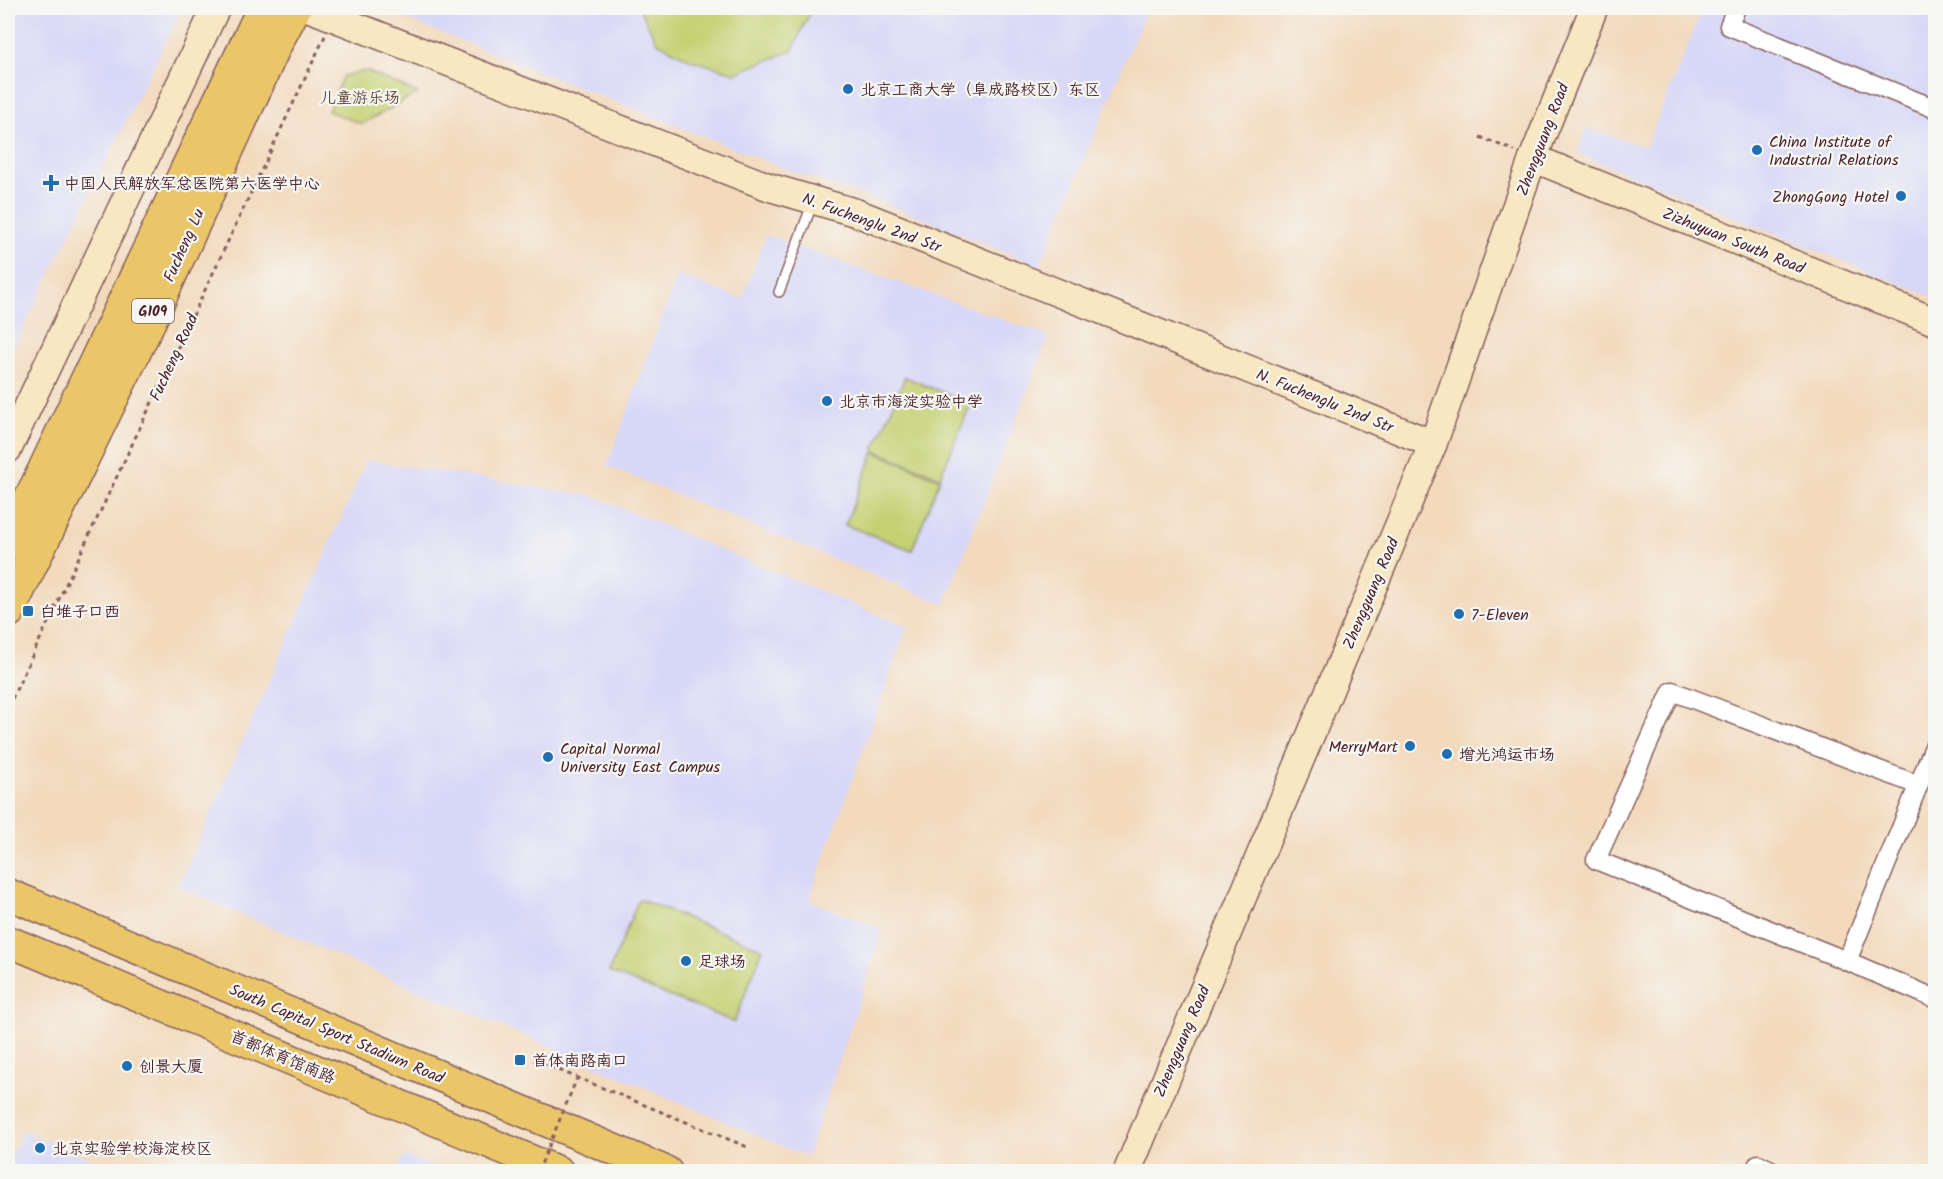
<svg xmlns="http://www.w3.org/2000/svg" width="1943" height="1179" font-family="Kalam,'LXGW WenKai TC',sans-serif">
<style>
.built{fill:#d7d7f8}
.green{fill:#c4d172;stroke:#87784e;stroke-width:1.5}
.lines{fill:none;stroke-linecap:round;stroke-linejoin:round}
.lane-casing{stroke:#85605e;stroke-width:12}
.street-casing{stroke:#85605e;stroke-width:21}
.secondary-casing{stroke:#85605e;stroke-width:30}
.primary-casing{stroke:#85605e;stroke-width:33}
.highway-casing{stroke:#85605e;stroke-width:36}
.path{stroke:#85605e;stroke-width:3;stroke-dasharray:4.5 4.5;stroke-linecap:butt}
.lane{stroke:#fff;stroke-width:9}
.street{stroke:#fff;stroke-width:18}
.secondary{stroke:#f7e8c3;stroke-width:27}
.primary{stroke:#ebc669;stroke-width:30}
.highway{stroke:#ebc669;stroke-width:33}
.path-bridge{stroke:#85605e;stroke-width:3;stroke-dasharray:4.5 4.5;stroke-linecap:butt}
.poi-dot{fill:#1f6fb2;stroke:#f6f6f2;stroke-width:2}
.labels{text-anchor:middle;stroke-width:4.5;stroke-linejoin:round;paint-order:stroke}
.shield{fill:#f6f6f2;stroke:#7e6067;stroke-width:1.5}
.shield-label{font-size:15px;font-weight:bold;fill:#4a1f2b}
.poi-label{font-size:16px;fill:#4a1f2b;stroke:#f6f6f2;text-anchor:start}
.park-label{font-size:16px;fill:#684c3d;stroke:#f6f6f2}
.street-label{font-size:16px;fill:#4a1f2b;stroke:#f6f6f2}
</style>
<rect width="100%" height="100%" fill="#f6f6f2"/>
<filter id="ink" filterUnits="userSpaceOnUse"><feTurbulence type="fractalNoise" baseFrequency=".0167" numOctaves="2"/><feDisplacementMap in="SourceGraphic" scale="12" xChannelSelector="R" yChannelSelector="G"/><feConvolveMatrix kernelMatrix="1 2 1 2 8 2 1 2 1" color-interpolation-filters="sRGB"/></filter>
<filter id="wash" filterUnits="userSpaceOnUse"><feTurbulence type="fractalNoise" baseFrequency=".008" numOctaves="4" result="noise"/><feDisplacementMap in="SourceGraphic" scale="24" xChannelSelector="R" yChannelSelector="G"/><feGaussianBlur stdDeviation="1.35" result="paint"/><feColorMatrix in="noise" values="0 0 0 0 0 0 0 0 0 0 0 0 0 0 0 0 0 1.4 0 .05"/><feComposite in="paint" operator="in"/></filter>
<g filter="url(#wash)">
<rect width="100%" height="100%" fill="#f3dabd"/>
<g class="built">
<path d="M8 8H182L8 359Z"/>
<path d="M378 8H1147L1040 266 880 201 789 170Z"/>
<path d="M1703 8H1935V298L1577 153 1587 128 1646 147Z"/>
<path d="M766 235 1049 336 944 604 607 466 678 275 742 299Z"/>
<path d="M367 460 593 496 907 627 809 900 883 930 807 1157 178 887Z"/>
<path d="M22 1131 120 1171H8V1166Z"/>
<path d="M404 1155 442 1171H397Z"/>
</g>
<g class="green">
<path d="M639 8H812L792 51 735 73 691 60 657 42Z"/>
<path d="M366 71 418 93 362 124 328 111 343 76Z"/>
<path d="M905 377 971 404 940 477 874 450Z"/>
<path d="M874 452 940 479 912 550 845 525Z"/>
<path d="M639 899 763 949 734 1022 609 972Z"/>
</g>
</g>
<g filter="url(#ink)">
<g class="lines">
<g class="lane-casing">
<path id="lane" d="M779 292 813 202"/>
</g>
<g class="street-casing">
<g id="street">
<path d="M1736 8 1729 26 1936 109"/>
<path d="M1918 785 1672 691 1596 860 1847 961 1936 999"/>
<path d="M1847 961 1936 742"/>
<path d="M1758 1164 1775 1172"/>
</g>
</g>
<g class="secondary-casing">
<g id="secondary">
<path d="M309 8 769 187 857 213 1139 325 1433 444"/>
<path d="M1533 158 1936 322"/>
<path d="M8 449 216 8"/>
<path d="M1127 1172 1433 444 1533 158 1594 8"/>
</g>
</g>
<g class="primary-casing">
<g id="primary">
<path d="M8 894 667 1172"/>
<path d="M8 941 559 1172"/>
</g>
</g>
<g class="highway-casing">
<g id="highway">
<path d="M8 544 38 484 264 8"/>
<path d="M8 611 149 321 276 42 294 8"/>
</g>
</g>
<g class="path">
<path d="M1480 137 1515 151"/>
<path d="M8 707 325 36"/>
<path d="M534 1060 750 1148"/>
</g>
<use href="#lane" class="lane"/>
<use href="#street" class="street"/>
<use href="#secondary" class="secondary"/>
<use href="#primary" class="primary"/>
<use href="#highway" class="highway"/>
<path class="path-bridge" d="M538 1172 577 1078"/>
</g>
</g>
<g class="poi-dot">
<circle cx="848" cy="89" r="6"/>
<circle cx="1757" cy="150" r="6"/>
<path d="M48 174h6v6h6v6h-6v6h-6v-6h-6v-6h6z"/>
<circle cx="1901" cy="196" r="6"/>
<circle cx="827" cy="401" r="6"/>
<rect x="22" y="605" width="12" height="12" rx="3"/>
<circle cx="1459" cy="614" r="6"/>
<circle cx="1410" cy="746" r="6"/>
<circle cx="1447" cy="754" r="6"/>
<circle cx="548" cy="757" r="6"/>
<circle cx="686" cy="961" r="6"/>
<rect x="514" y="1054" width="12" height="12" rx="3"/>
<circle cx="127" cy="1066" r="6"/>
<circle cx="40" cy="1148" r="6"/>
</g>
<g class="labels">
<rect class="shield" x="132" y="299" width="42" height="24" rx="4.5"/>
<g class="shield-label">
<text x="153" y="316">G109</text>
</g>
<g class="poi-label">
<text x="860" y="95">北京工商大学（阜成路校区）东区</text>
<text x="1769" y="147">China Institute of<tspan x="1769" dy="18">Industrial Relations</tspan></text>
<text x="64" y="189">中国人民解放军总医院第六医学中心</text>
<text x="1889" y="202" text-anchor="end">ZhongGong Hotel</text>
<text x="839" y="407">北京市海淀实验中学</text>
<text x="40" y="617">白堆子口西</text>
<text x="1471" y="620">7-Eleven</text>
<text x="1398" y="752" text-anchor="end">MerryMart</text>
<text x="560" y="754">Capital Normal<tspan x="560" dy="18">University East Campus</tspan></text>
<text x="1459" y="760">增光鸿运市场</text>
<text x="698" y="967">足球场</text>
<text x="532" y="1066">首体南路南口</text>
<text x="139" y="1072">创景大厦</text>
<text x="52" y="1154">北京实验学校海淀校区</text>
</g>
<g class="park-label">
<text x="360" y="103">儿童游乐场</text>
</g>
<g class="street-label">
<text transform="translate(1542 139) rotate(-69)" y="6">Zhengguang Road</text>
<text transform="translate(872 222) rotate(20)" y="6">N. Fuchenglu 2nd Str</text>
<text transform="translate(1734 240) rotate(22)" y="6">Zizhuyuan South Road</text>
<text transform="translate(183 245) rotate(-66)" y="6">Fucheng Lu</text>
<text transform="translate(173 357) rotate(-65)" y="6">Fucheng Road</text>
<text transform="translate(1325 400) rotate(22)" y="6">N. Fuchenglu 2nd Str</text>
<text transform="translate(1370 593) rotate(-67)" y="6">Zhengguang Road</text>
<text transform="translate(337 1033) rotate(23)" y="6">South Capital Sport Stadium Road</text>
<text transform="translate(1181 1041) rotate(-67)" y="6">Zhengguang Road</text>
<text transform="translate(283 1056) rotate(23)" y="6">首都体育馆南路</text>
</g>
</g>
<rect width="1943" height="1179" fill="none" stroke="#f6f6f2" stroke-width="30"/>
</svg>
